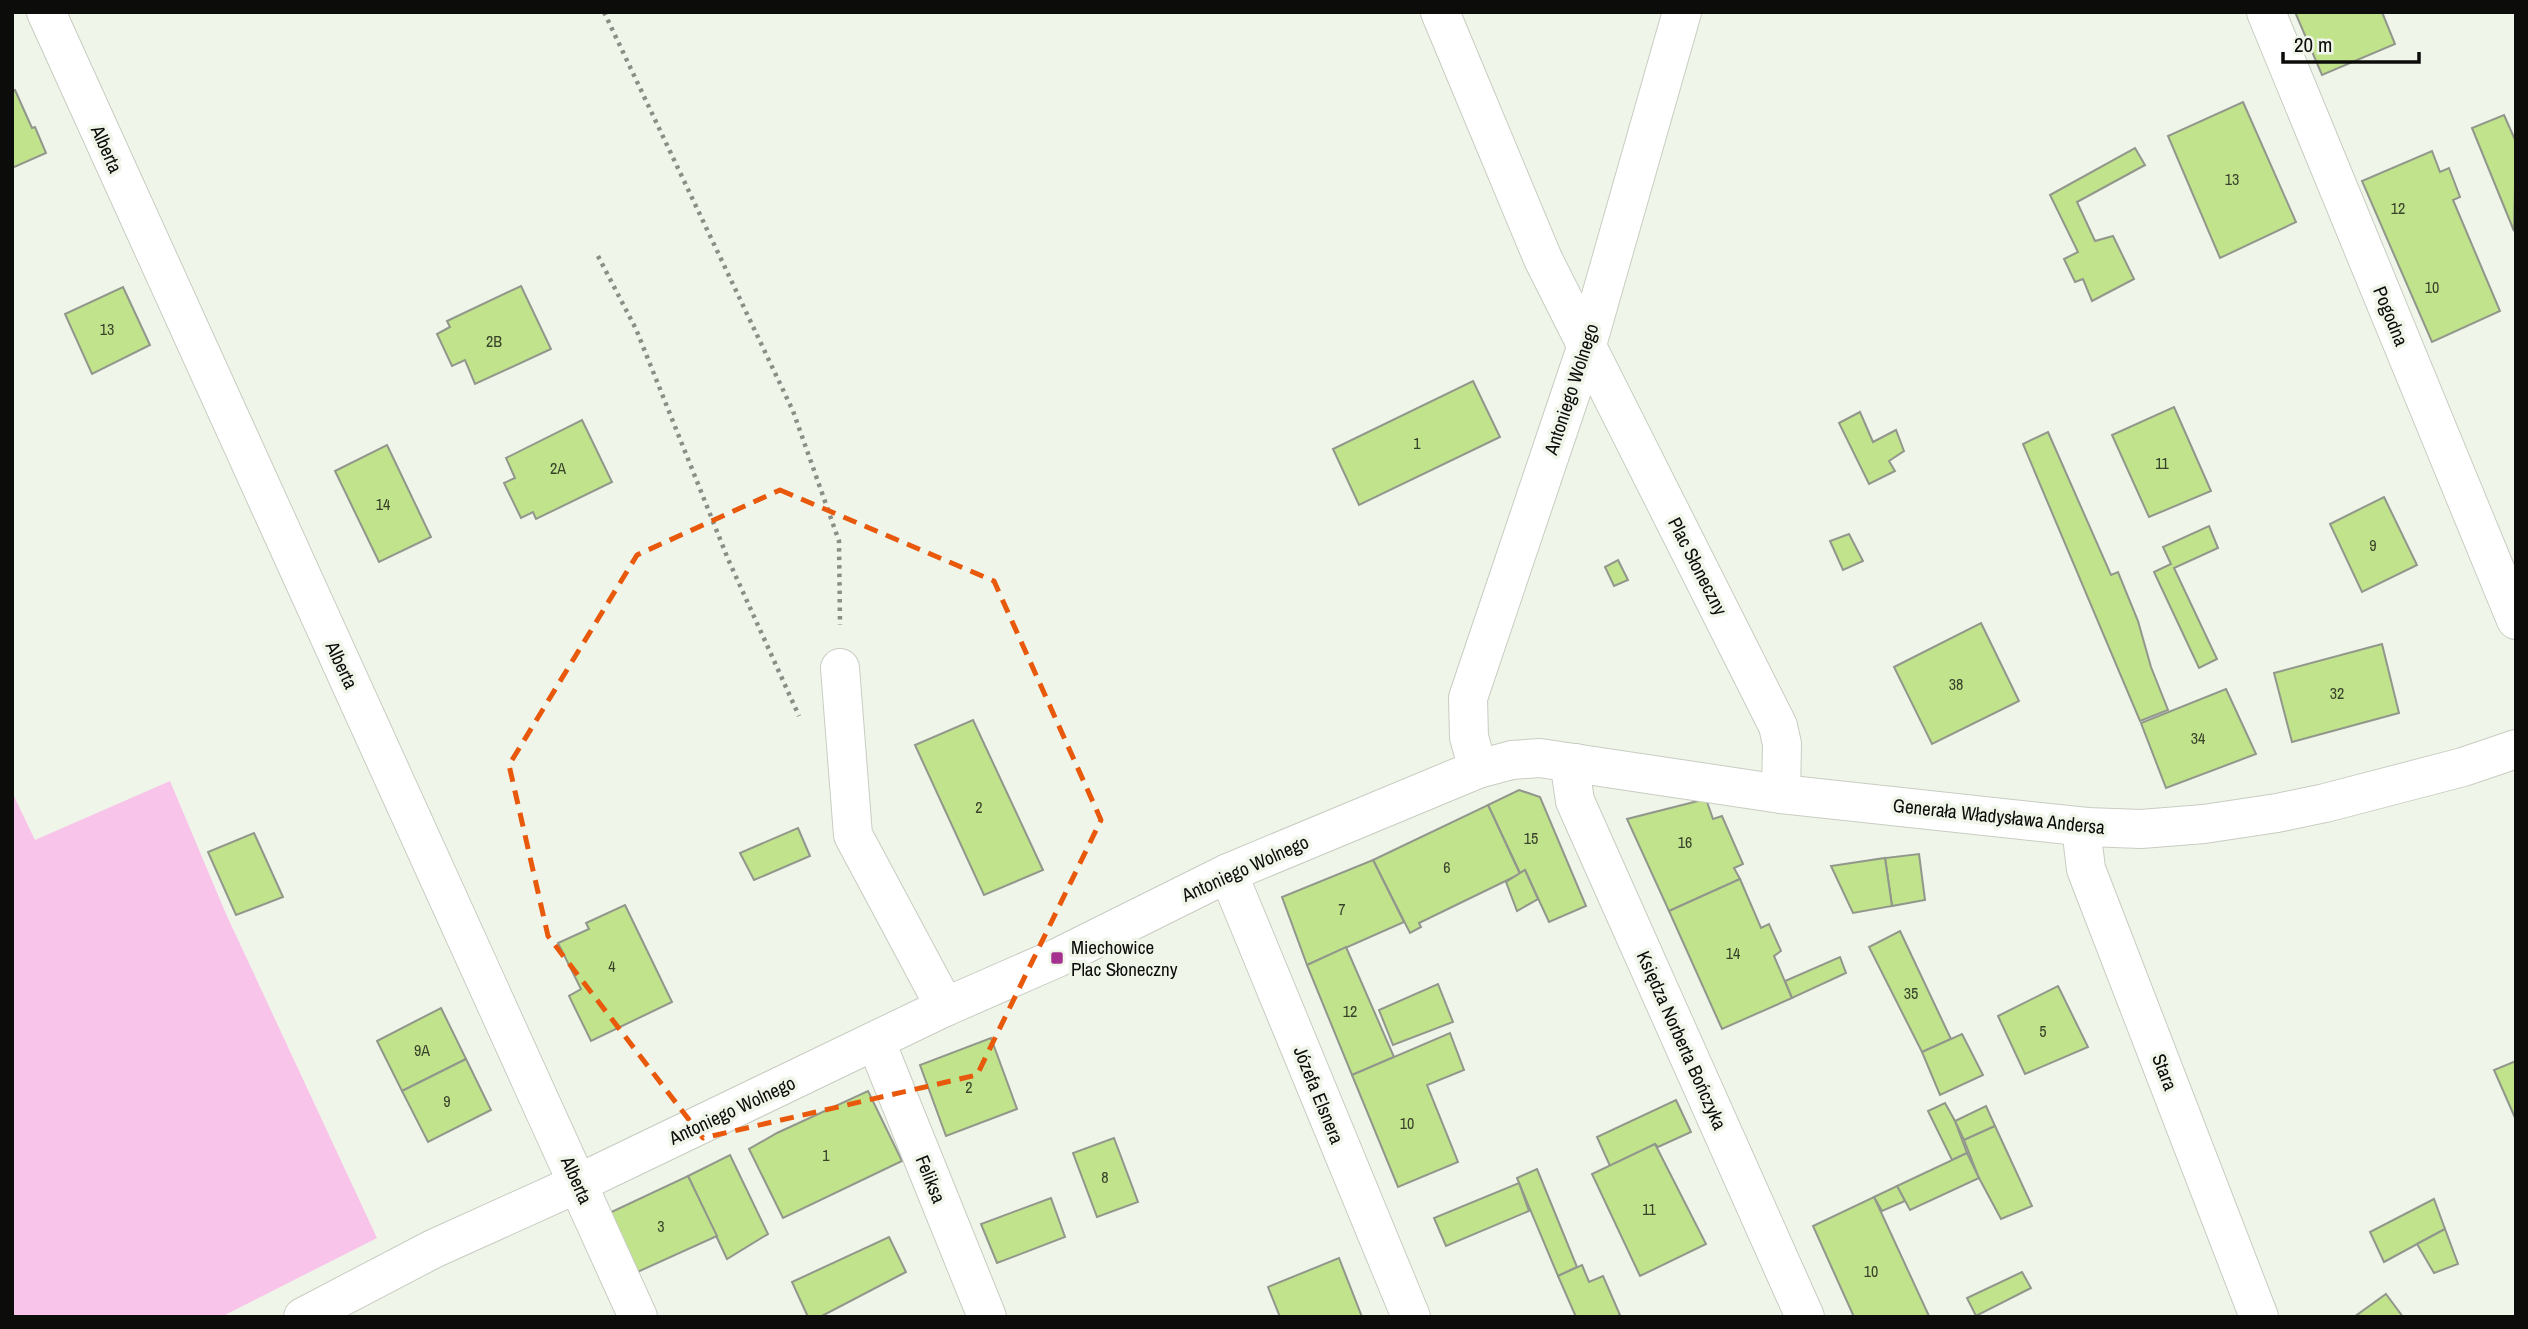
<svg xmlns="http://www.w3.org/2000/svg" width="2528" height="1329" font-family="'Archivo Narrow',sans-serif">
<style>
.green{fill:#f8c4e9}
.building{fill:#c0e38c;stroke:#92978c;stroke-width:2}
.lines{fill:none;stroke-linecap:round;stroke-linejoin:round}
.minor-casing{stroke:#c8cdc2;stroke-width:40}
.path{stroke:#8b8e87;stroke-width:4.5;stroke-dasharray:3.5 5;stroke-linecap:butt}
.minor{stroke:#fff;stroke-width:38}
.marked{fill:none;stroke:#e8590c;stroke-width:5;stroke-dasharray:14 9;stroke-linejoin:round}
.poi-dot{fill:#a4328e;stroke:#f0f5ea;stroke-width:2.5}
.labels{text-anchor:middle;stroke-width:7;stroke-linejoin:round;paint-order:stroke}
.number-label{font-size:16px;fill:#39422a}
.street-label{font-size:19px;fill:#0c0d0a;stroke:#f0f5ea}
.poi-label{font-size:19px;fill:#0c0d0a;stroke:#f0f5ea;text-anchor:start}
</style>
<rect width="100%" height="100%" fill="#f0f5ea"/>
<path class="green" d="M170 781 226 914 377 1238 221 1317H12V792L35 840Z"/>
<g class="building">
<path d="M2295 12H2382L2395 44 2322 75Z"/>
<path d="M15 90 32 128 35 127 46 153 12 168V91Z"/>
<path d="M2243 102 2296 222 2220 258 2168 136Z"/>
<path d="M2504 115 2516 142 2514 231 2472 128Z"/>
<path d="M2135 148 2145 165 2077 202 2095 241 2113 236 2134 279 2092 301 2083 279 2075 282 2064 259 2078 252 2050 195Z"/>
<path d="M2432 151 2440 172 2449 168 2460 197 2453 200 2500 311 2432 342 2362 181Z"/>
<path d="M521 286 551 349 475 384 465 360 452 366 437 334 450 327 447 321Z"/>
<path d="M123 287 150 345 92 374 65 314Z"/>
<path d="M1473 381 1500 437 1359 505 1333 449Z"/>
<path d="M2174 407 2211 491 2149 517 2112 435Z"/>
<path d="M1860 412 1873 442 1896 430 1904 451 1889 461 1895 471 1869 484 1839 423Z"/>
<path d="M582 420 612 482 536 519 533 512 521 518 504 483 515 478 506 458Z"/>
<path d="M2048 432 2111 575 2118 572 2138 621 2151 667 2168 710 2140 721 2023 444Z"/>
<path d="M387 445 431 537 379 562 335 471Z"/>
<path d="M2384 497 2417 565 2362 592 2330 524Z"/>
<path d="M2209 526 2218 548 2174 568 2217 659 2199 668 2154 572 2171 564 2163 547Z"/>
<path d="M1849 534 1863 561 1843 570 1830 541Z"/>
<path d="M1618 560 1628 580 1614 586 1605 567Z"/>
<path d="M1981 623 2019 701 1932 744 1894 667Z"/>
<path d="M2382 644 2399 713 2292 742 2274 673Z"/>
<path d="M2226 689 2256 754 2166 788 2141 723Z"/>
<path d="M973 720 1043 870 984 895 915 745Z"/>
<path d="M1519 790 1540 797 1586 906 1549 922 1525 870 1520 873 1488 805Z"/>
<path d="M1706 799 1713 819 1722 816 1743 864 1734 868 1740 879 1669 911 1627 819Z"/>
<path d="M1488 805 1520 874 1419 923 1421 927 1410 933 1373 860Z"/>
<path d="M798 828 810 856 754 880 740 853Z"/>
<path d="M254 833 283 897 236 915 208 852Z"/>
<path d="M1919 854 1925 900 1892 906 1885 858Z"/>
<path d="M1885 858 1892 906 1853 913 1831 866Z"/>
<path d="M1373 860 1404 922 1307 965 1282 897Z"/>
<path d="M1525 870 1538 899 1517 911 1506 882Z"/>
<path d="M1740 879 1761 928 1769 924 1781 951 1774 956 1792 998 1722 1029 1669 911Z"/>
<path d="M625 905 672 1002 591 1041 569 996 581 989 558 943 589 929 586 923Z"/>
<path d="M1900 931 1951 1039 1922 1052 1869 947Z"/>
<path d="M1346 947 1394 1057 1352 1075 1307 965Z"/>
<path d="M1840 957 1846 973 1792 998 1785 981Z"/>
<path d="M1438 984 1453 1022 1393 1045 1379 1010Z"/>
<path d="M2058 986 2088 1047 2025 1074 1998 1016Z"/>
<path d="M441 1008 466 1059 402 1091 377 1041Z"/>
<path d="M1450 1033 1464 1070 1427 1085 1458 1162 1398 1187 1352 1075Z"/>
<path d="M1962 1034 1983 1075 1940 1095 1922 1052Z"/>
<path d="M991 1038 1017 1109 946 1136 920 1065Z"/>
<path d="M466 1059 491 1110 428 1142 402 1091Z"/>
<path d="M2516 1061V1120L2494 1070Z"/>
<path d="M868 1091 902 1161 783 1218 749 1149 777 1133Z"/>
<path d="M1676 1100 1691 1132 1658 1147 1655 1144 1610 1166 1597 1137Z"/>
<path d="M1945 1103 1955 1121 1967 1153 1952 1160 1928 1111Z"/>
<path d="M1986 1106 1995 1126 1964 1140 1955 1121Z"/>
<path d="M1995 1126 2032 1206 2001 1219 1979 1178 1964 1140Z"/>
<path d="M1114 1138 1138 1202 1097 1217 1073 1153Z"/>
<path d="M1655 1144 1706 1244 1640 1276 1592 1174Z"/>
<path d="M1967 1153 1979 1178 1910 1210 1897 1186Z"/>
<path d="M730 1155 768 1234 727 1259 688 1176Z"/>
<path d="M1537 1169 1577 1267 1558 1276 1517 1178Z"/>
<path d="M688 1176 717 1236 633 1274 605 1215Z"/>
<path d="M1519 1183 1529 1211 1446 1246 1434 1218Z"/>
<path d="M1897 1186 1905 1201 1882 1211 1874 1197Z"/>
<path d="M1874 1197 1929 1316 1928 1317H1854L1813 1226Z"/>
<path d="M1051 1198 1065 1237 997 1263 981 1224Z"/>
<path d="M2434 1199 2445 1229 2384 1262 2370 1232Z"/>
<path d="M2445 1229 2458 1264 2434 1273 2417 1244Z"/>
<path d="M889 1237 906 1272 820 1317H808L792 1282Z"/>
<path d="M1339 1258 1362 1317H1280L1268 1287Z"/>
<path d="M1582 1265 1589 1282 1603 1276 1620 1315 1615 1317H1576L1558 1276Z"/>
<path d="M2022 1272 2031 1288 1976 1316 1967 1298Z"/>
<path d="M2386 1294 2403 1317H2354Z"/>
</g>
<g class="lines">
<g class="minor-casing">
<g id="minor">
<path d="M46 12 638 1317"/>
<path d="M1440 12 1543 259 1778 726 1782 744 1781 794"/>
<path d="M2266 12 2516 620"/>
<path d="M840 668 853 835 945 1007"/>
<path d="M1575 763 1570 767 1575 801 1805 1317"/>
<path d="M1478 769 1469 737 1468 698 1587 345 1682 12"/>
<path d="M2087 827 2082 836 2086 869 2259 1317"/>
<path d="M1228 873 1411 1317"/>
<path d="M876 1042 987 1317"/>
<path d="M303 1317 433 1249 579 1183 945 1007 1057 958 1228 873 1478 769 1512 760 1540 758 1781 794 2087 827 2141 829 2204 824 2277 813 2325 803 2463 767 2516 749"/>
</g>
</g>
<g class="path">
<path d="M604 12 793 411 839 541 840 625"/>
<path d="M598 256 636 329 728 559 799 716"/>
</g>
<use href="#minor" class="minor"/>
</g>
<path class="marked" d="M780 490 994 581 1101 820 977 1075 703 1138 548 936 509 765 637 555Z"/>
<rect class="poi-dot" x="1050" y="951" width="14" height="14" rx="3.5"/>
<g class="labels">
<g class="number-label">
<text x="2232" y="185">13</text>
<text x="2398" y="214">12</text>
<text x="2432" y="293">10</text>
<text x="107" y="335">13</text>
<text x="494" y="347">2B</text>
<text x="1417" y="449">1</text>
<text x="2162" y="469">11</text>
<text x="558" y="474">2A</text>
<text x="383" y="510">14</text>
<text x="2373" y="551">9</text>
<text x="1956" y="690">38</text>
<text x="2337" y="699">32</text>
<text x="2198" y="744">34</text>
<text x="979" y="813">2</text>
<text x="1531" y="844">15</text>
<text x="1685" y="848">16</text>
<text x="1447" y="873">6</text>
<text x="1342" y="915">7</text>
<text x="1733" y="959">14</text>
<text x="612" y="972">4</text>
<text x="1911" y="999">35</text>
<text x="1350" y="1017">12</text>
<text x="2043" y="1037">5</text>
<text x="422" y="1056">9A</text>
<text x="969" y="1093">2</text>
<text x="447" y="1107">9</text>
<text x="1407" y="1129">10</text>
<text x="826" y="1161">1</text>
<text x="1105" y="1183">8</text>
<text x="1649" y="1215">11</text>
<text x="661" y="1232">3</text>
<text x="1871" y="1277">10</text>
</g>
<g class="street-label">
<text transform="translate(107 149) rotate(66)" y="7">Alberta</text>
<text transform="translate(2391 316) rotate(68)" y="7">Pogodna</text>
<text transform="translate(1571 389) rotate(-72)" y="7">Antoniego Wolnego</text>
<text transform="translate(1698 566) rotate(63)" y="7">Plac Słoneczny</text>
<text transform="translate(342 665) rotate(65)" y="7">Alberta</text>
<text transform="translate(1999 816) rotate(6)" y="7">Generała Władysława Andersa</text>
<text transform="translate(1245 868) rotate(-24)" y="7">Antoniego Wolnego</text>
<text transform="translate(1682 1040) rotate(66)" y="7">Księdza Norberta Bończyka</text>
<text transform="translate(2165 1072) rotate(69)" y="7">Stara</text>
<text transform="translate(1319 1095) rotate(68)" y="7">Józefa Elsnera</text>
<text transform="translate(732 1110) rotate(-25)" y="7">Antoniego Wolnego</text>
<text transform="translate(931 1179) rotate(68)" y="7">Feliksa</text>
<text transform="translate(577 1180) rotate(66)" y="7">Alberta</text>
</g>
<g class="poi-label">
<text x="1071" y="954">Miechowice<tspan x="1071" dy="22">Plac Słoneczny</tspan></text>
</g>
</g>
<rect width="2528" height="1329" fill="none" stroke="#0c0d0a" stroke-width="28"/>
<path d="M2283 52v10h136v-10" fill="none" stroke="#0c0d0a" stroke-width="3.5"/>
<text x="2294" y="52" font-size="21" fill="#0c0d0a" stroke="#f0f5ea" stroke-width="5" paint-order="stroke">20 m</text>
</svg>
